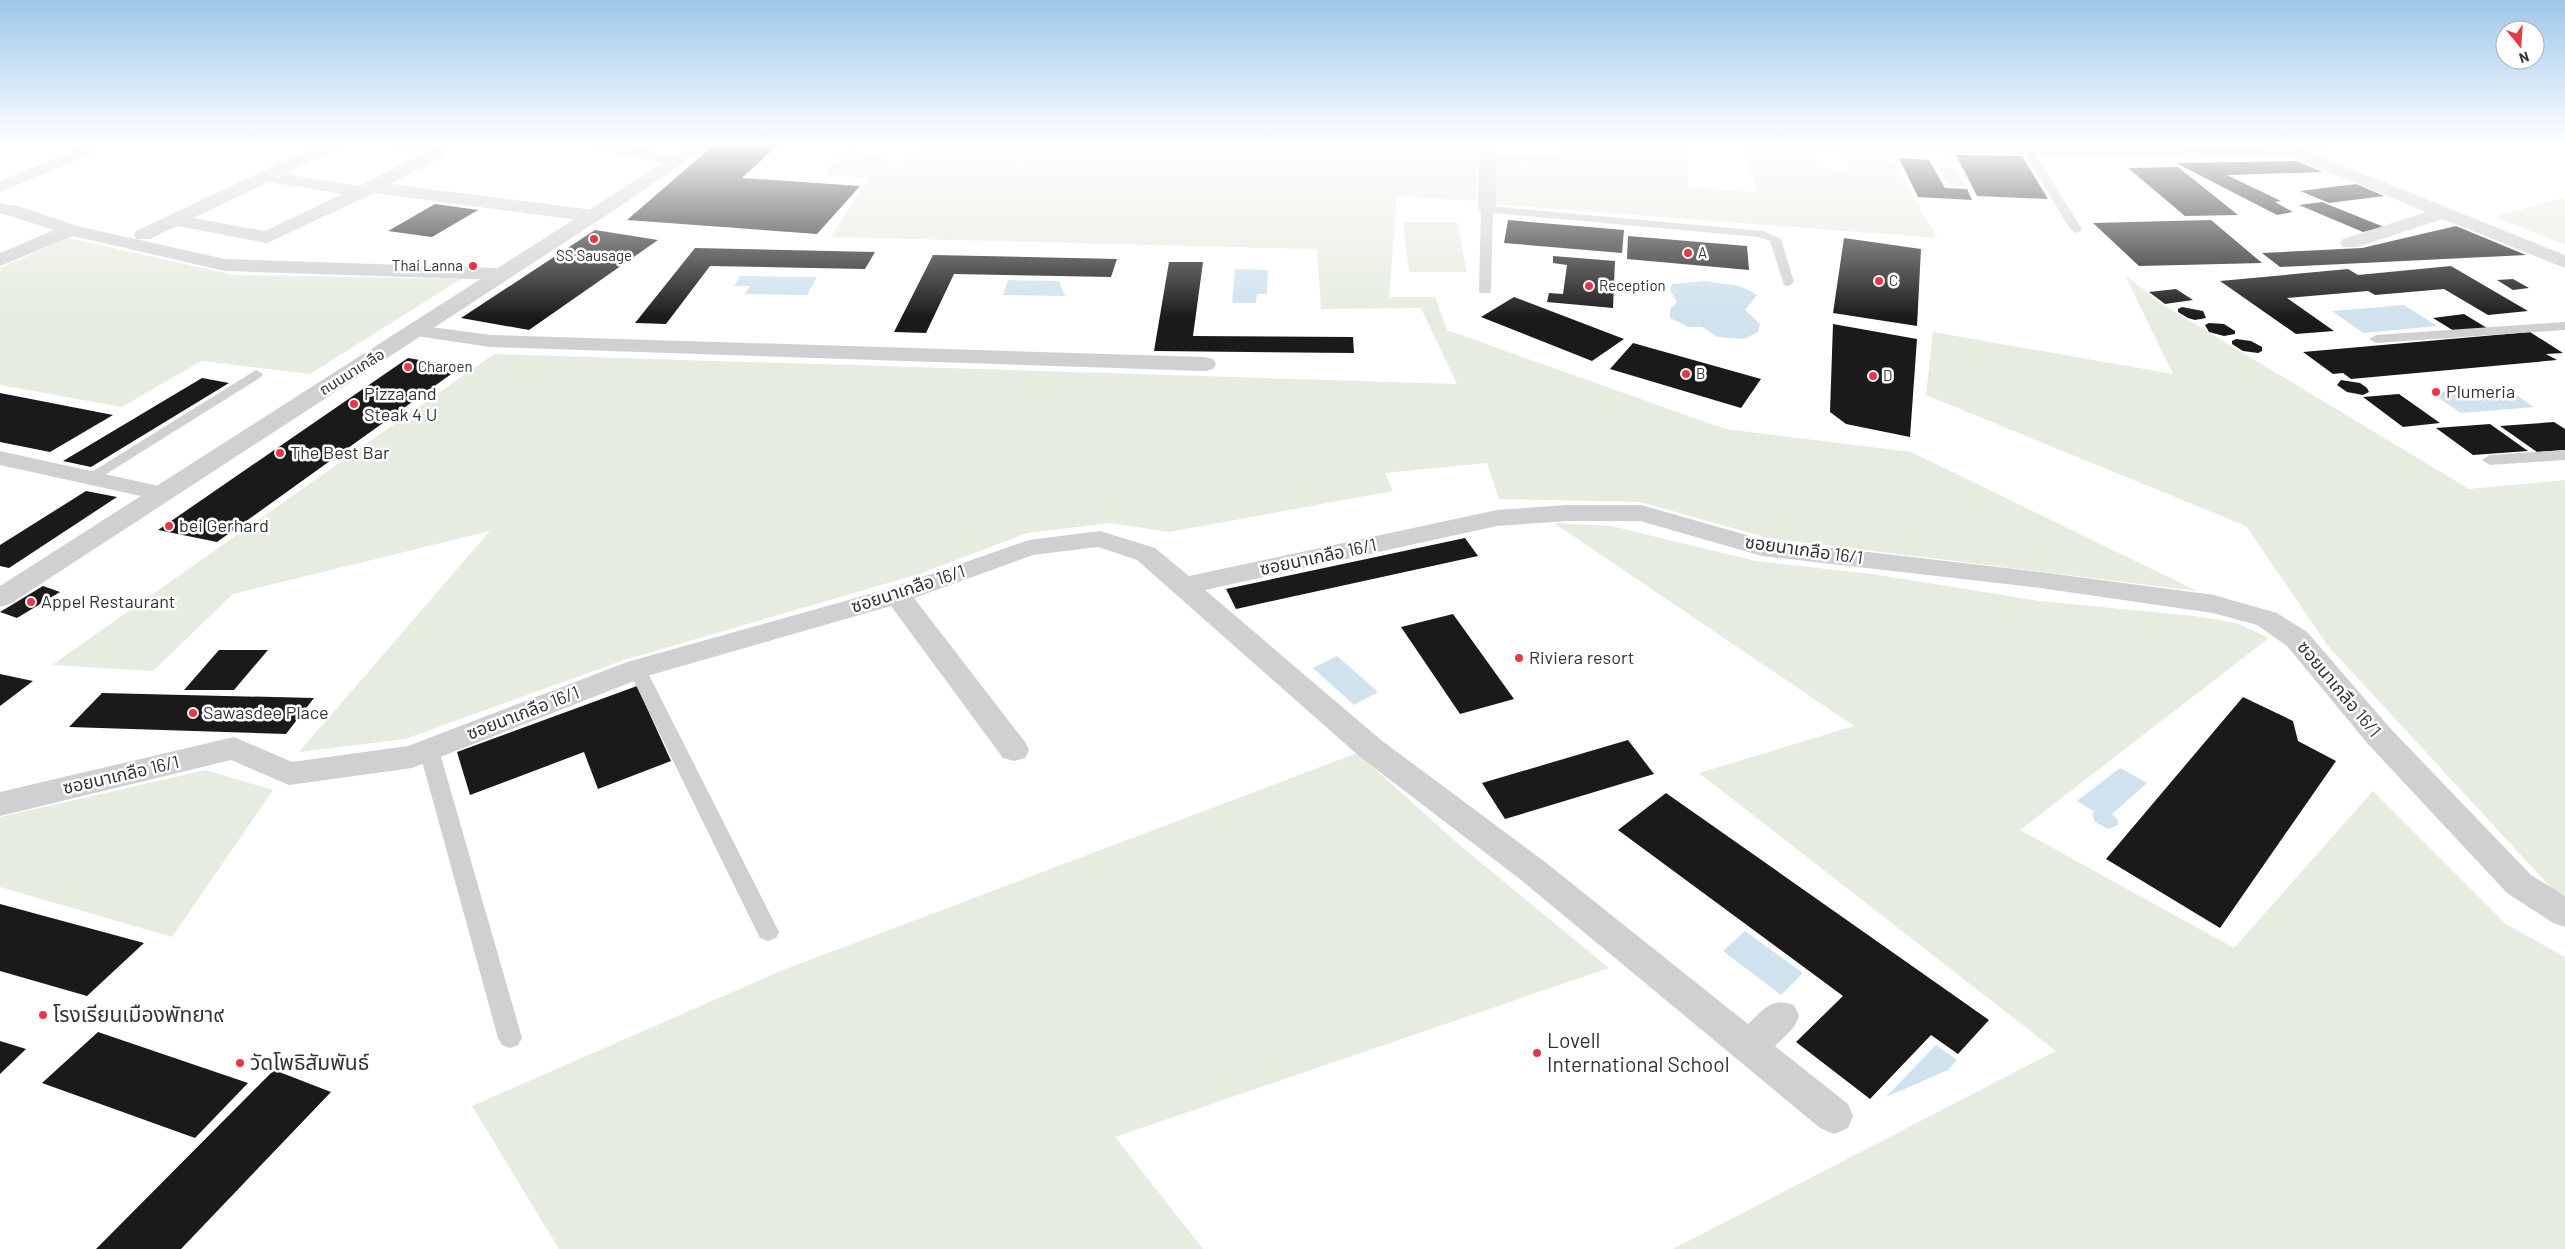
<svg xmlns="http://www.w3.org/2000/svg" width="2565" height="1249" font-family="Barlow,'Noto Sans Thai',sans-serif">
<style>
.green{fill:#e6ecdf}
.water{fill:#cfe2ee}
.building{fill:#1a1a1a}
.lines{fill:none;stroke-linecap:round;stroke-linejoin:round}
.service{fill:#d0d0d0;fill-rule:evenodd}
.minor{fill:#d0d0d0;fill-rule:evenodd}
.tertiary{fill:#d0d0d0;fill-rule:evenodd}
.poi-dot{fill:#e63946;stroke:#fff;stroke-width:2}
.labels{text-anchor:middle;stroke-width:5;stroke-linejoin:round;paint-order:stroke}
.far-poi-label{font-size:15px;fill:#333;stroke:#fff;text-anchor:start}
.far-street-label{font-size:15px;fill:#333;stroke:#fff}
.poi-label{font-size:18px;fill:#333;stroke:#fff;text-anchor:start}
.street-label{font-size:18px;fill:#333;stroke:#fff}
.near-poi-label{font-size:21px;fill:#333;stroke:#fff;text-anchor:start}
</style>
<rect width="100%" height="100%" fill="#fff"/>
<g class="green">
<path d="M925 144H1479L1476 201 1397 196 1389 297H1435L1447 330 1725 429 1911 452 2197 591 1768 538 1640 502 1499 499 1487 463 1385 473 1393 491 1169 532 1110 523 1027 533 919 574 624 660 405 739 299 752 490 531 233 594 153 671 52 665 494 354 1457 384 1421 308 1321 309 1317 249 831 237 868 178 822 174 848 149 893 161 924 157Z"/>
<path d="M1563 146 1687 149 1688 187 1756 192 1745 150 1811 153 1818 168 1851 169 1843 152 1888 153 1937 238 1493 204V157H1566Z"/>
<path d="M2561 198 2565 199V245L2495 217Z"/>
<path d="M1403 222H1457L1467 272H1409Z"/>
<path d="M68 238 234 275 461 279 310 374 201 361 122 407 0 385V268Z"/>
<path d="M2125 275 2160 303 2469 489 2565 480V895L2554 891 2328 646 2246 526 1926 395 1933 332 2173 374Z"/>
<path d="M1554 523 1611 526 1756 561 1872 574 2040 601 2194 616 2236 623 2269 638 2020 830 2234 948 2373 791 2506 924 2565 957V1249H1673L2056 1051 1699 773 1854 726Z"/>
<path d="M1357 753 1463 848 1609 968 1115 1137 1203 1249H559L472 1106 778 972Z"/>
<path d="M206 770 273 790 172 937 0 887V817Z"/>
</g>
<g class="water">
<path d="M1938 167 1954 168 1965 187 1949 186Z"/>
<path d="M1235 269 1268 270 1267 294H1257L1256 303H1232Z"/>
<path d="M740 276 817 277 807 295 745 294 750 286H734Z"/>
<path d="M1008 280 1059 281 1065 296 1003 295Z"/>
<path d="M1707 281C1728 286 1736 281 1757 295L1745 310 1760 324 1758 332 1744 339 1718 337 1702 327H1689L1670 318V309L1677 302 1670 290 1672 284Z"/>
<path d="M2404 305 2437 326 2363 333 2332 311Z"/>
<path d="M2503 386 2534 407 2461 413 2431 393Z"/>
<path d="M1337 656 1378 692 1354 705 1313 668Z"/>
<path d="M2120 768 2147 783 2112 814 2118 821V825L2108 829 2095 822 2092 814 2095 812 2077 801Z"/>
<path d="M1745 931 1803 973 1781 995 1723 951Z"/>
<path d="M1936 1045 1957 1060 1948 1070 1886 1097Z"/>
</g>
<g class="building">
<path d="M715 144H779L742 178 860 186 817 234 627 220Z"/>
<path d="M1956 155 2022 156 2048 199 1977 196Z"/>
<path d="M1899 158 1929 160 1945 188 1967 189 1972 200 1918 197Z"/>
<path d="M2296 161 2323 172 2227 175 2281 201 2275 202 2293 212 2277 215 2176 163Z"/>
<path d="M2178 167 2238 215 2185 216 2128 168Z"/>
<path d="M2356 184 2384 196 2329 203 2300 191Z"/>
<path d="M2322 202 2384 227 2363 232 2299 205Z"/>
<path d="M435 204 478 210 432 237 388 231Z"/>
<path d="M1508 220 1624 230 1622 253 1504 243Z"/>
<path d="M2211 220 2262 263 2139 266 2093 223Z"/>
<path d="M2456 226 2526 255 2280 267 2262 253 2362 248Z"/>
<path d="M595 230 658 240 529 330 461 318Z"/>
<path d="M1628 236 1747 246 1749 270 1627 259Z"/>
<path d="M1844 238 1921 249 1917 326 1833 313Z"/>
<path d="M695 248 875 252 865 269 710 266 666 324 635 323Z"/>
<path d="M933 255 1117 259 1111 277 954 274 926 333 894 332Z"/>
<path d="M1553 256 1615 261 1613 308 1547 302 1549 293 1563 294 1567 265 1553 263Z"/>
<path d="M1169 262H1203L1193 336 1353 337 1354 353 1154 351Z"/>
<path d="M2451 266 2528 311 2488 315 2444 289 2375 295 2368 291 2287 298 2334 331 2296 334 2220 281 2348 269 2358 275Z"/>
<path d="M2513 279 2529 288 2513 290 2497 280Z"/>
<path d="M2176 289 2193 300 2165 304 2149 292Z"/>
<path d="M1514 297 1624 339 1592 361 1481 317Z"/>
<path d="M2182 307 2203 311 2206 318 2195 320 2188 318 2178 312V309Z"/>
<path d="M2464 314 2487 328 2454 331 2433 318Z"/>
<path d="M2209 323 2224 324 2235 331V334L2224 336 2209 332 2205 325Z"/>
<path d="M1833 324 1917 339 1910 437 1846 424 1830 412Z"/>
<path d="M2530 332 2563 353 2546 354 2557 360 2351 379 2343 373 2333 374 2303 352Z"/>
<path d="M2236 339 2251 341 2262 347V351L2258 353 2243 351 2232 344V341Z"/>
<path d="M1633 343 1761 379 1741 408 1610 369Z"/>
<path d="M408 358 461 367 217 542 158 530Z"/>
<path d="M202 378 229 383 91 467 63 461Z"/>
<path d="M2341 380 2360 383 2367 388 2369 392 2363 395 2347 392 2337 385Z"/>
<path d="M0 393 113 415 50 452 0 442Z"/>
<path d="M2399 394 2440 423 2403 427 2363 397Z"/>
<path d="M2554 422 2565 429V450L2537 452 2500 426Z"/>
<path d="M2490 424 2528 451 2473 455 2436 428Z"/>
<path d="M86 491 117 497 9 568 0 566V545Z"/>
<path d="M1465 538 1478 556 1236 609 1226 589Z"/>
<path d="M43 586 60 592 17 618 0 612Z"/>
<path d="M1453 614 1514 699 1460 714 1401 627Z"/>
<path d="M219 650H268L234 690H184Z"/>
<path d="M0 674 33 681 0 706Z"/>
<path d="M637 686 671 761 598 789 584 752 470 795 457 752Z"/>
<path d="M102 693 314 698 286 734 69 727Z"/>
<path d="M2243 697 2293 721 2298 741 2336 761 2220 928 2106 859Z"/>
<path d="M1628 740 1654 774 1505 819 1482 783Z"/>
<path d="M1666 793 1989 1020 1958 1054 1931 1035 1870 1099 1796 1042 1843 996 1618 830Z"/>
<path d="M0 904 144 943 87 996 0 971Z"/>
<path d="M98 1032 248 1083 195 1138 42 1083Z"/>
<path d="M0 1041 26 1049 0 1074Z"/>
<path d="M274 1070 331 1092 181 1249H96Z"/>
</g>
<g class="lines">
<g class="service">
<path d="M2169 144H2182L2196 152 2191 155Z"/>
<path d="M2314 144H2334L2329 147 2292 154 2287 151 2288 149Z"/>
<path d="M2027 146 2032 149 2082 229 2080 232 2076 233 2070 229 2022 149Z"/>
<path d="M1487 206 1763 231 1781 239 1794 282 1788 286 1784 285 1770 241 1758 237 1493 213 1491 290 1490 293H1480L1479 290 1481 209Z"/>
<path d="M2565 322V330L2376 343 2369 339 2376 335Z"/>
<path d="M256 370 263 374 261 377 95 481H85L82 478Z"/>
<path d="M2565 450V460L2490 465 2482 460 2490 455Z"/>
<path d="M637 663 643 665 646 669 779 932 776 938 768 941 760 938 757 932 628 669 631 665Z"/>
<path d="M429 743 436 745 439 750 522 1038 518 1045 510 1048 502 1045 498 1038 419 750 422 745Z"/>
</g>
<g class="minor">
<path d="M320 144H341L339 148 284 174 359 186 421 154 390 148 388 144H420L443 148 446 152 443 156 391 184 593 210 600 212 602 216 600 220 593 222 374 193 267 243 177 226 150 239H136L134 235 136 231ZM268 182 342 194 265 231 193 218Z"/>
<path d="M590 144H620L682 157 685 161 682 165 676 166 592 148Z"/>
<path d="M1479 144H1495L1496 209 1493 213H1481L1478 209Z"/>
<path d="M1739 144 2268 146 2267 144H2289L2565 255V268L2443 219 2357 247H2343L2340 243 2343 239 2426 212 2290 156 2191 157 1747 149 1741 148Z"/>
<path d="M86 145 92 146 94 150 92 154 0 192V181Z"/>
<path d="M0 203 18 206 77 226 225 259 500 268 507 270 510 274 507 278 500 280 225 271 73 236 0 266V253L54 230 0 213Z"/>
<path d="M417 325 490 335 1205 357 1213 359 1216 364 1213 369 1205 371 490 347 410 335 407 331 410 327Z"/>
<path d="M0 451 159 486 168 488 171 493 168 498 159 500 0 465Z"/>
<path d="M1567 505H1641L1764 540 2040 572 2214 595 2277 613 2307 632 2390 728 2531 875 2565 896V927L2553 923 2507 893 2368 744 2287 646 2257 625 2213 613 2040 588 1762 556 1640 521H1567L1497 526 1205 590 1381 740 1545 862 1748 1024C1764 1009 1771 997 1794 1005L1799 1016 1794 1027 1775 1046 1848 1104 1853 1116 1848 1128 1834 1134 1820 1128 1521 880 1359 756 1137 560 1098 547 1033 555 914 598 1025 742 1029 750 1025 758 1014 761 1003 758 891 606 647 676 412 768 289 785 231 760 0 816V792L234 737 292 762 408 746 627 662 888 589 1029 540 1100 531 1155 548 1189 576 1497 510Z"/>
</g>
<path class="tertiary" d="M692 144H711L622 205 10 604 0 607V586Z"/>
</g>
<linearGradient id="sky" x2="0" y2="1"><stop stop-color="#9ec6ea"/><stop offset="0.45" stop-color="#fff"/><stop offset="1" stop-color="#fff" stop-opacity="0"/></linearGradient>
<rect width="2565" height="318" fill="url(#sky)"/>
<g class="poi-dot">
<circle cx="594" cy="239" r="5"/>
<circle cx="1688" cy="253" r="5"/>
<circle cx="473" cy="266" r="5"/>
<circle cx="1879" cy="281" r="5"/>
<circle cx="1589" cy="286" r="5"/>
<circle cx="408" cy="367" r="5"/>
<circle cx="1686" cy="374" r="5"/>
<circle cx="1873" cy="376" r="5"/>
<circle cx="2436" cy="392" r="5"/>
<circle cx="354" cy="404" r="5"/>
<circle cx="280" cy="453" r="5"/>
<circle cx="169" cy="526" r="5"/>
<circle cx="31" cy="602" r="5"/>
<circle cx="1519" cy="658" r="5"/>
<circle cx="193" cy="713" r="5"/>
<circle cx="43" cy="1015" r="5"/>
<circle cx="1537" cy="1053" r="5"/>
<circle cx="240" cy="1063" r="5"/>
</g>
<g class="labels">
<g class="far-poi-label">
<text x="1698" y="258">A</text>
<text x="594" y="261" text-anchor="middle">SS Sausage</text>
<text x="463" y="271" text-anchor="end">Thai Lanna</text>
<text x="1889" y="286">C</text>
<text x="1599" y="291">Reception</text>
<text x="418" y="372">Charoen</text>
<text x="1696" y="379">B</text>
<text x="1883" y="381">D</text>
</g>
<g class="far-street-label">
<text transform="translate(352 372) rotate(-32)" y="5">ถนนนาเกลือ</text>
</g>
<g class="poi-label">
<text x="2446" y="398">Plumeria</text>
<text x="364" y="400">Pizza and<tspan x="364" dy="21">Steak 4 U</tspan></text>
<text x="290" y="459">The Best Bar</text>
<text x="179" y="532">bei Gerhard</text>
<text x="41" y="608">Appel Restaurant</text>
<text x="1529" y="664">Riviera resort</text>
<text x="203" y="719">Sawasdee Place</text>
</g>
<g class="street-label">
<text transform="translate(1804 550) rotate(8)" y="6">ซอยนาเกลือ 16/1</text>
<text transform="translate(1318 557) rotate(-12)" y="6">ซอยนาเกลือ 16/1</text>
<text transform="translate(908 589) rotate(-18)" y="6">ซอยนาเกลือ 16/1</text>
<text transform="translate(2339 689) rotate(50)" y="6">ซอยนาเกลือ 16/1</text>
<text transform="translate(523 713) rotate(-21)" y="6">ซอยนาเกลือ 16/1</text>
<text transform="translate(121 775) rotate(-13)" y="6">ซอยนาเกลือ 16/1</text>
</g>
<g class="near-poi-label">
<text x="53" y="1022">โรงเรียนเมืองพัทยา๙</text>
<text x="1547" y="1048">Lovell<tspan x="1547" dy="24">International School</tspan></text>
<text x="250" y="1070">วัดโพธิสัมพันธ์</text>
</g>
</g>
<g transform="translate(2520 45) rotate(162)"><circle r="24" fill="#ffffff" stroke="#adadad"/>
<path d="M0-4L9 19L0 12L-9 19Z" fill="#e63946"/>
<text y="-8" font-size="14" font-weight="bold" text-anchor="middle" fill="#333333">N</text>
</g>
</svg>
